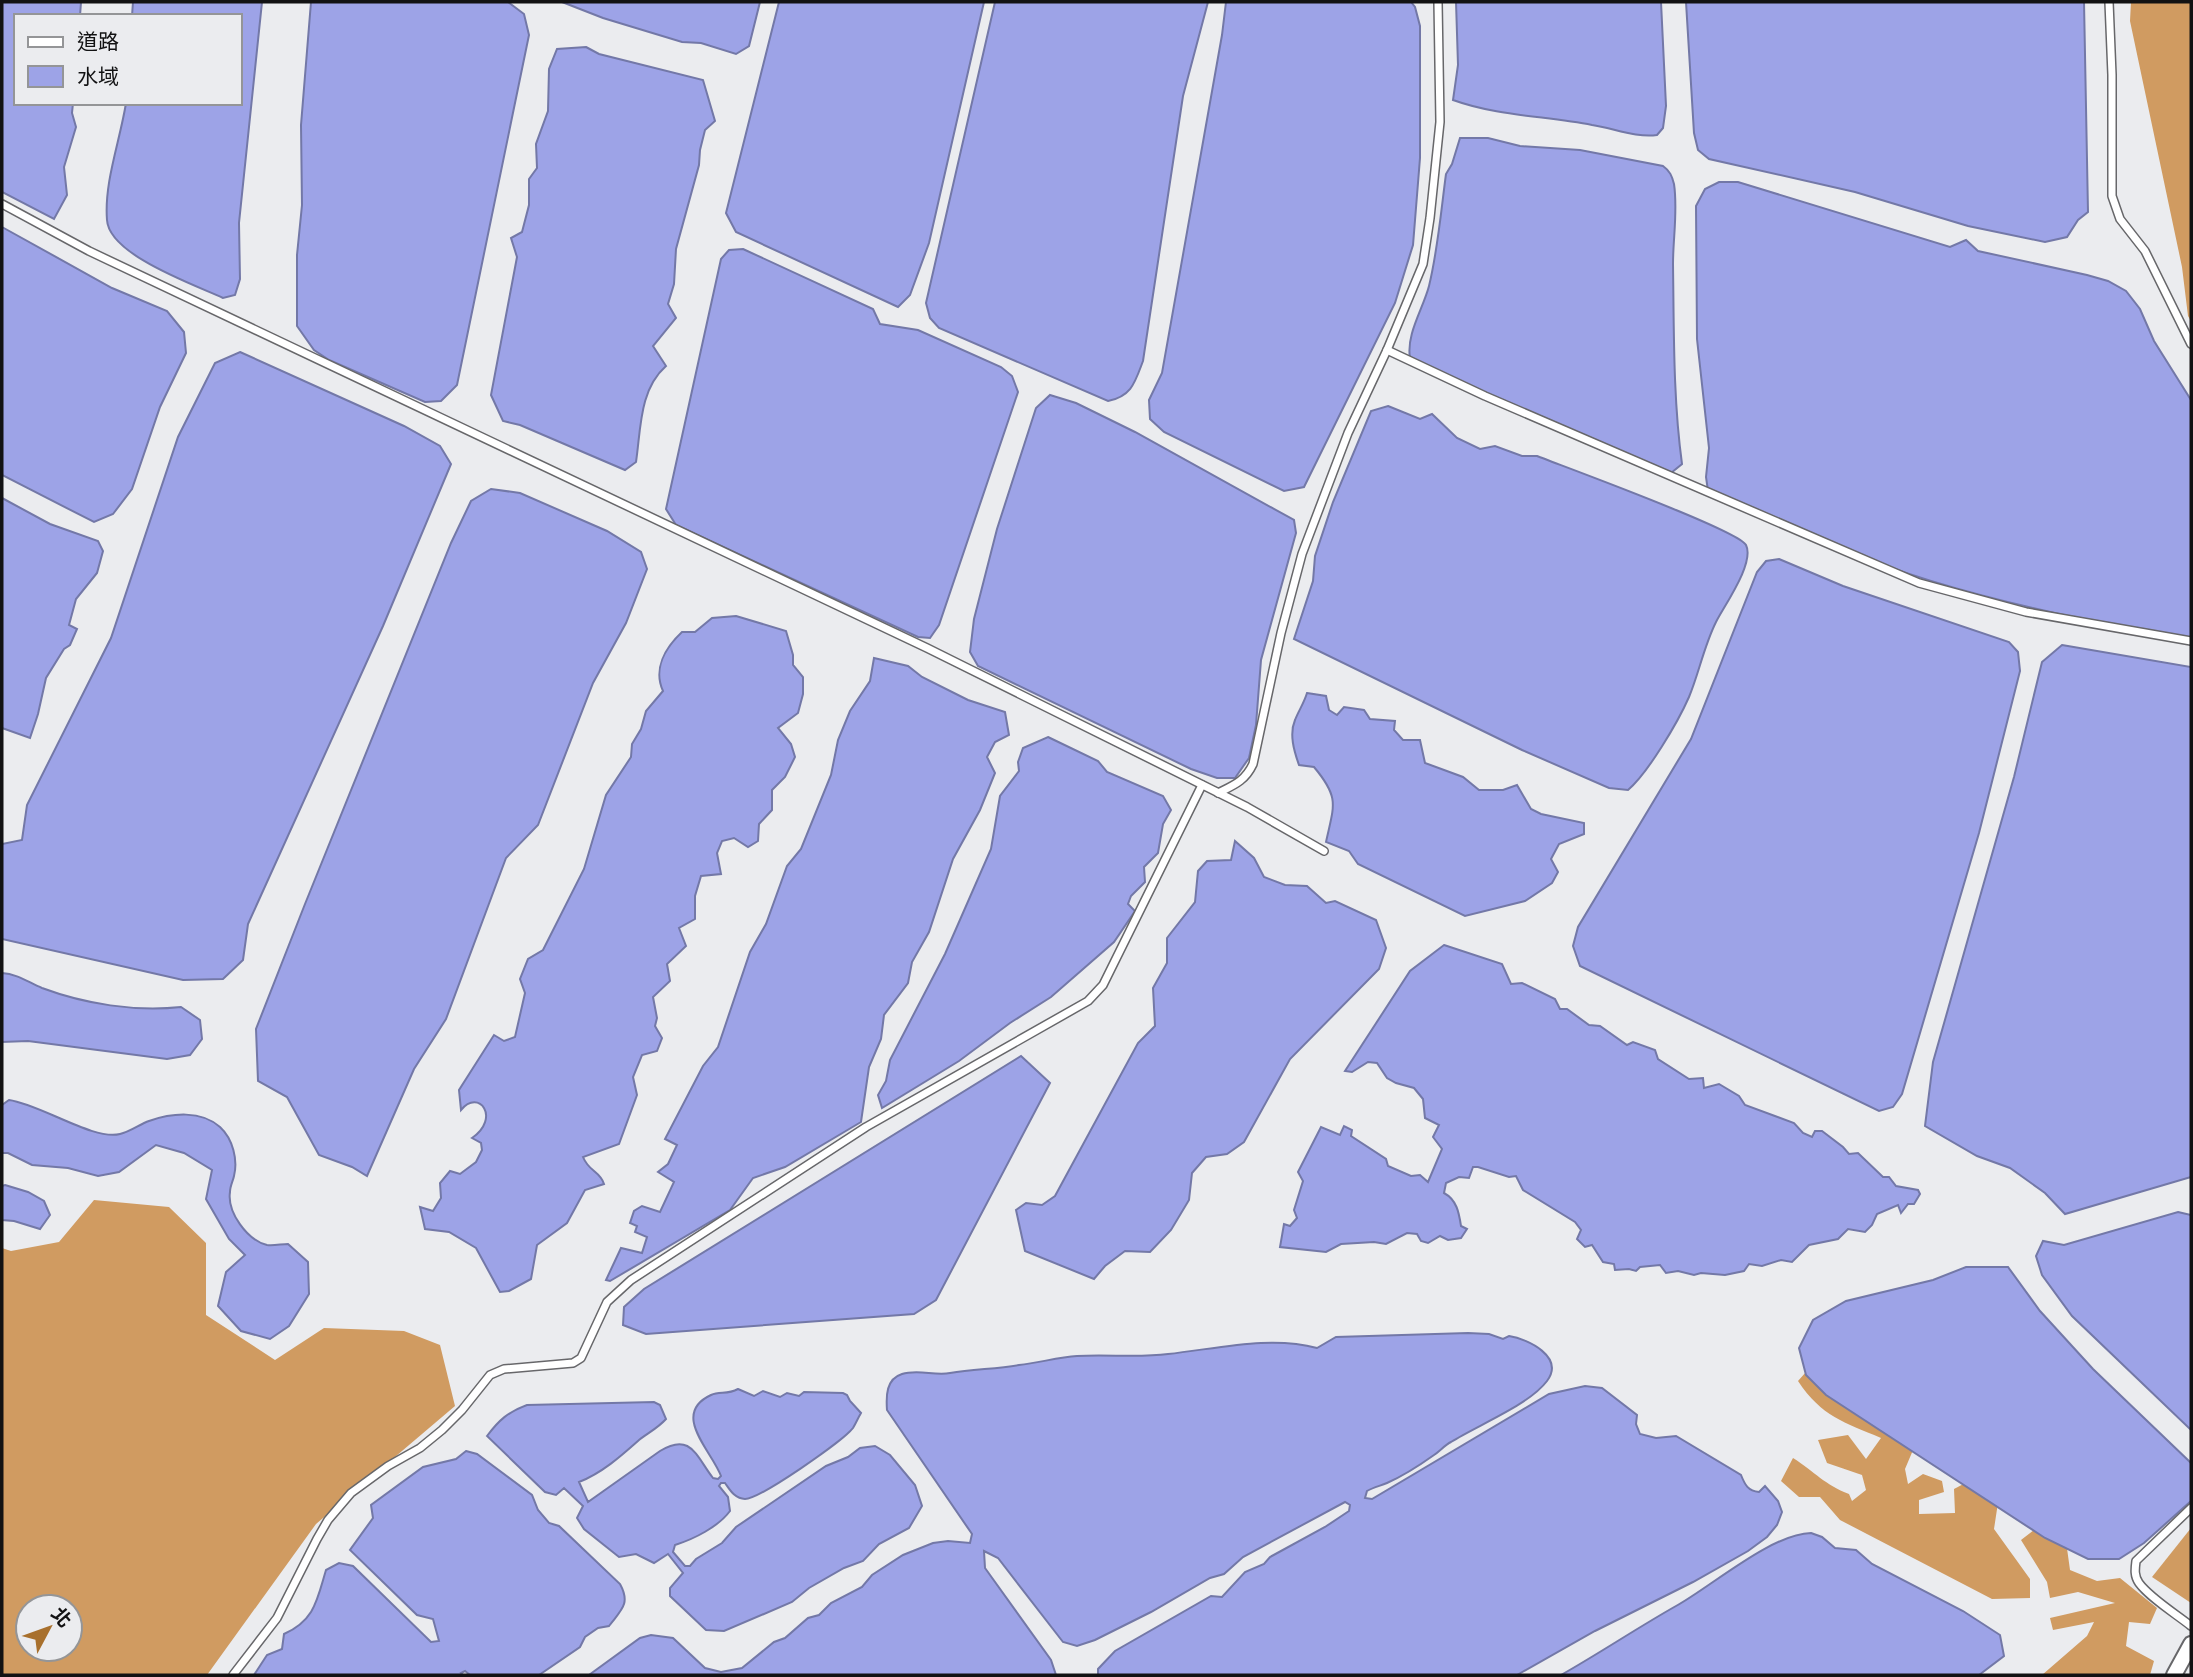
<svg xmlns="http://www.w3.org/2000/svg" width="2193" height="1677" font-family="'Public Sans','Noto Sans TC',sans-serif">
<style>
.forest{fill:#d09b61;fill-rule:evenodd}
.water{fill:#9da3e7;stroke:#7378a7;stroke-width:2}
.lines{fill:none;stroke-linecap:round;stroke-linejoin:round}
.lane-casing{stroke:#67676a;stroke-width:10}
.street-casing{stroke:#67676a;stroke-width:18}
.lane{stroke:#fff;stroke-width:7}
.street{stroke:#fff;stroke-width:14}
</style>
<rect width="100%" height="100%" fill="#ebecef"/>
<g class="forest">
<path d="M2131 2H2191V321L2188 316 2182 267 2130 21Z"/>
<path d="M94 1200 169 1207 206 1243V1315L275 1360 324 1328 404 1331 440 1345 455 1406 316 1524 207 1675H2V1248L11 1251 59 1242ZM28 1607H70V1649H28Z"/>
<path d="M1814 1363 1916 1443 1905 1469 1908 1484 1923 1474 1942 1481 1944 1492 1919 1500V1514L1955 1513 1954 1489 1973 1479 1999 1496 1994 1529 2030 1579V1598L1992 1599 1840 1520 1820 1497H1799L1781 1481 1793 1458C1815 1472 1825 1485 1849 1494L1852 1501 1866 1490 1862 1475 1827 1463 1818 1440 1848 1435 1866 1459 1881 1438C1844 1422 1822 1417 1798 1381Z"/>
<path d="M2042 1524 2065 1534 2070 1570 2097 1581 2120 1578 2157 1608 2150 1624 2129 1622 2126 1646 2154 1661 2150 1675H2042L2087 1636 2094 1622 2053 1630 2050 1618 2115 1603 2078 1592 2050 1598 2047 1582 2021 1540Z"/>
<path d="M2191 1528V1603L2152 1577Z"/>
</g>
<g class="water">
<path d="M2 2H81L80 16H16V103H73L72 113 76 127 64 167 67 195 54 219 2 192Z"/>
<path d="M133 2H262L239 223 240 279 235 295 223 298C195 285 109 255 107 220 104 182 120 141 126 103H240V16H132Z"/>
<path d="M311 2H508L524 14 529 35 457 385 441 401 425 402 329 360 314 350 297 326V255L302 205 301 125Z"/>
<path d="M562 2H760L749 46 736 54 701 43 682 42 603 18Z"/>
<path d="M779 2H984L929 243 910 295 898 307 736 232 726 213Z"/>
<path d="M995 2H1208L1183 96 1143 361C1135 382 1132 396 1108 401L939 328 930 318 926 303Z"/>
<path d="M1226 2H1411L1415 7 1420 26V158L1413 245 1395 303 1304 487 1284 491 1164 432 1150 419 1149 400 1162 373 1222 35Z"/>
<path d="M1456 2H1661L1666 106 1663 128 1657 135C1636 138 1613 128 1592 125 1546 116 1497 116 1453 100L1458 65Z"/>
<path d="M1686 2H2084L2088 212 2078 220 2067 237 2045 242 1968 226 1855 192 1709 159 1698 150 1694 133Z"/>
<path d="M586 47 599 54 703 80 715 121 705 130 700 150 699 165 676 249 674 284 668 304 676 318 653 346 666 366C639 390 641 429 636 462L625 470 520 425 503 421 491 395 517 257 511 238 522 232 529 205V179L537 168 536 144 548 111 549 69 557 49Z"/>
<path d="M1460 138H1488L1520 146 1580 150 1663 166C1670 171 1672 176 1674 184 1678 210 1673 238 1673 264 1674 330 1673 398 1682 464L1671 473 1654 471 1410 358C1406 334 1423 309 1429 286 1438 249 1441 211 1446 174L1452 164Z"/>
<path d="M1719 182H1738L1950 247 1966 240 1978 251 2087 275 2108 281 2126 291 2140 309 2154 341 2191 400V640C2104 624 2016 607 1931 581 1855 558 1781 523 1708 491L1706 477 1709 448 1697 339 1696 206 1705 189Z"/>
<path d="M2 227 112 288 167 311 184 332 186 353 160 407 132 489 113 514 94 522 2 475Z"/>
<path d="M743 249 873 309 880 324 918 330 1001 367 1012 376 1018 392 939 625 930 638 918 637 676 525 666 509 721 259 729 250Z"/>
<path d="M240 352 404 426 440 446 451 464 383 626 248 924 243 960 223 979 183 980 2 939V844L22 840 27 805 111 638 178 437 215 363Z"/>
<path d="M1050 395 1076 403 1135 432 1294 520 1296 533 1261 660 1256 725 1249 758 1235 778H1217L1191 769 978 666 970 652 974 619 997 529 1036 408Z"/>
<path d="M1388 406 1420 419 1432 414 1457 438 1480 449 1495 446 1522 456H1537C1565 467 1738 530 1746 545 1755 563 1724 606 1716 622 1704 646 1699 673 1689 697 1678 722 1648 773 1628 790L1609 788 1522 750 1294 639 1313 581 1315 556 1333 502 1371 411Z"/>
<path d="M491 489 520 493 607 531 641 552 647 569 626 623 593 683 538 825 506 858 446 1019 414 1069 367 1176 352 1167 319 1155 287 1097 258 1081 256 1029 305 904 451 543 471 501Z"/>
<path d="M2 498 50 524 98 541 103 551 97 573 76 599 69 625 77 629 70 645 64 649 46 678 38 714 30 738 2 728Z"/>
<path d="M1779 559 1843 586 2009 642 2018 652 2020 671 1979 833 1902 1094 1893 1107 1879 1111 1580 966 1573 946 1578 927 1691 739 1757 572 1766 561Z"/>
<path d="M736 616 786 631 793 655V665L803 677V694L798 713 778 728 791 744 795 757 785 777 772 790V810L759 824 758 841 748 847 734 838 722 841 717 853 721 874 701 876 695 896V919L679 928 686 946 667 964 670 981 653 997 657 1018 655 1026 662 1038 657 1051 642 1055 633 1077 637 1095 619 1144 583 1157C589 1172 600 1171 604 1184L585 1190 567 1223 537 1245 531 1279 509 1291 500 1292 476 1248 449 1232 425 1229 420 1207 433 1211 441 1198 440 1183 450 1171 460 1174 476 1162 482 1150 481 1143 472 1138C501 1118 479 1088 461 1110L459 1090 494 1035 504 1041 515 1037 525 993 520 979 528 959 543 950 584 869 606 795 631 757 632 744 641 729 646 711 663 691C653 669 665 648 682 632H695L712 618Z"/>
<path d="M2062 645 2191 667V1177L2065 1214 2045 1193 2010 1168 1977 1156 1925 1126 1933 1062 2014 777 2042 662Z"/>
<path d="M874 658 908 666 922 677 968 700 1005 712 1009 735 995 742 987 757 995 773 980 810 953 859 929 932 912 962 908 983 884 1015 881 1039 869 1067 861 1122 785 1167 753 1178 730 1210 610 1281 606 1280 621 1248 642 1253 647 1237 635 1232 637 1226 630 1223 634 1211 642 1206 660 1212 674 1182 658 1172 668 1164 677 1145 665 1139 703 1066 718 1047 750 952 766 924 787 866 801 849 831 775 838 740 850 711 870 681Z"/>
<path d="M1307 693 1326 696 1329 710 1337 715 1344 707 1364 710 1370 719 1395 721 1394 730 1403 740H1420L1425 763 1463 777 1479 790H1503L1517 785 1531 809 1541 814 1584 823V834L1559 844 1551 859 1558 872 1552 883 1525 901 1465 916 1358 864 1349 851 1326 842C1334 805 1340 798 1314 767L1299 765C1294 751 1289 734 1295 720 1299 710 1304 703 1307 693Z"/>
<path d="M1048 737 1098 761 1107 772 1163 796 1171 810 1163 824 1158 853 1144 867 1145 882 1131 896 1128 904 1135 911 1114 942 1051 997 1010 1023 959 1061 882 1108 878 1095 886 1081 890 1060 945 954 991 849 1000 796 1019 771 1018 762 1023 748Z"/>
<path d="M1235 841 1254 858 1264 877 1285 885 1307 886 1326 903 1335 901 1376 920 1386 948 1379 969 1290 1059 1244 1142 1227 1154 1206 1157 1192 1173 1189 1200 1171 1230 1150 1252 1125 1251 1105 1266 1094 1279 1025 1251 1016 1210 1026 1203 1042 1205 1055 1196 1138 1043 1155 1026 1153 988 1167 963V938L1195 902 1198 871 1207 861 1231 860Z"/>
<path d="M1444 945 1502 964 1511 984 1522 983 1555 999 1560 1009H1567L1589 1025 1600 1026 1627 1045 1633 1042 1655 1050 1658 1059 1689 1079 1703 1078 1704 1088 1719 1084 1739 1096 1745 1105 1794 1123 1803 1133 1812 1137 1815 1131H1822L1843 1147 1849 1154 1858 1153 1883 1177H1889L1896 1186 1918 1190 1920 1194 1914 1204H1908L1901 1213 1898 1205 1877 1214 1872 1225 1865 1232 1848 1229 1838 1239 1809 1245 1792 1262 1781 1260 1762 1266 1749 1264 1744 1271 1725 1275 1701 1273 1694 1275 1678 1271 1666 1273 1660 1265 1640 1267 1636 1271 1629 1269 1615 1270 1614 1264 1603 1262 1592 1245 1585 1247 1577 1239 1581 1230 1575 1222 1523 1190 1516 1176 1509 1177 1478 1167H1473L1469 1178 1459 1177 1446 1183 1444 1193C1457 1200 1459 1213 1461 1226L1467 1229 1461 1238 1448 1240 1440 1236 1428 1243 1421 1241 1417 1234 1407 1233 1386 1244 1374 1242 1341 1244 1326 1252 1280 1247 1284 1224 1290 1226 1297 1218 1294 1210 1303 1181 1298 1172 1321 1127 1340 1135 1344 1126 1352 1130 1351 1136 1386 1159 1388 1166 1411 1176 1420 1175 1428 1182 1442 1149 1433 1137 1439 1125 1425 1118 1423 1099 1414 1088 1396 1083 1387 1078 1377 1063 1368 1062 1352 1072 1345 1071 1410 971Z"/>
<path d="M2 973C17 974 28 982 42 988 85 1004 135 1012 181 1007L200 1020 202 1039 190 1055 167 1059 28 1041 2 1042Z"/>
<path d="M1021 1056 1050 1083 936 1300 914 1314 646 1334 623 1325 624 1307 644 1289Z"/>
<path d="M9 1100C40 1104 94 1141 120 1134 130 1132 140 1124 149 1121 172 1113 201 1110 220 1127 233 1139 238 1160 234 1176 233 1181 230 1186 230 1192 227 1212 247 1240 267 1245 273 1246 282 1244 288 1244L308 1262 309 1294 289 1326 270 1339 241 1331 218 1306 226 1272 245 1255 229 1239 206 1199 212 1170 184 1153 156 1145 119 1172 98 1176 68 1168 32 1165 8 1153H2V1105Z"/>
<path d="M5 1185 28 1192 44 1201 50 1215 40 1229 14 1221 2 1220V1186Z"/>
<path d="M2178 1212 2191 1215V1430L2072 1316 2042 1275 2036 1256 2043 1241 2064 1245Z"/>
<path d="M1966 1267H2008L2040 1311 2093 1369 2191 1463V1501L2144 1543 2119 1559H2088L2045 1538 1826 1395 1806 1375 1799 1348 1813 1320 1846 1301 1933 1280Z"/>
<path d="M1468 1333 1489 1334 1503 1339 1509 1336C1528 1339 1565 1357 1547 1381 1529 1405 1478 1425 1451 1442 1445 1445 1440 1451 1434 1455 1420 1465 1403 1476 1387 1483 1380 1486 1374 1487 1367 1491L1365 1498 1372 1499 1549 1394 1585 1386 1602 1388 1637 1415 1636 1424 1640 1434 1656 1438 1676 1436 1741 1475C1745 1485 1748 1491 1759 1492L1765 1486 1778 1501 1782 1512 1777 1525 1767 1537 1748 1551 1693 1582 1595 1631 1517 1675H1098V1669L1115 1651 1211 1596 1222 1597 1245 1572 1264 1564 1270 1557 1325 1527 1349 1511 1350 1505 1345 1502 1243 1557 1224 1574 1210 1578 1151 1612 1095 1640 1077 1646 1063 1642 998 1558 984 1551 985 1568 1051 1660 1056 1675H589L640 1638 651 1635 673 1638 705 1668 721 1672 742 1668 774 1642 785 1638 808 1618 819 1615 831 1603 862 1587 872 1575 903 1555 933 1543 948 1541 970 1543 972 1534 887 1410C886 1396 886 1379 902 1374 918 1369 935 1376 950 1373 974 1369 996 1369 1019 1365 1039 1363 1058 1357 1077 1356 1107 1354 1138 1358 1168 1354 1216 1349 1270 1335 1317 1348L1336 1337Z"/>
<path d="M738 1389 754 1396 763 1391 780 1397 787 1393 799 1396 804 1392 843 1393 847 1395 850 1401 861 1413C858 1418 856 1423 853 1428 843 1441 760 1499 745 1499 735 1499 730 1490 725 1483H721L719 1486 728 1497 730 1511C718 1527 694 1539 675 1545L673 1552 685 1566H690L696 1559 722 1543 736 1527 826 1466 848 1457 860 1448 875 1446 890 1455 915 1485 922 1506 909 1528 879 1544 863 1561 844 1568 809 1588 792 1602 724 1631 706 1630 670 1596V1588L683 1573 668 1554 654 1563 636 1554 619 1557 584 1529 577 1518 583 1506 564 1488 556 1495 545 1492 487 1436C499 1420 508 1412 527 1405L654 1402 660 1405 666 1419C658 1428 648 1433 639 1440 621 1456 602 1473 579 1482L588 1502 660 1451C691 1432 696 1456 713 1478L718 1479 721 1476C712 1451 670 1414 711 1395 720 1391 727 1395 738 1389Z"/>
<path d="M466 1451 477 1454 532 1495 538 1510 549 1523 559 1526 620 1584C631 1604 621 1610 609 1626L598 1628 585 1637 580 1647 539 1675H470L465 1671 461 1673 463 1675H254L267 1655 282 1649 284 1634C315 1620 317 1600 326 1570L339 1563 353 1566 431 1642 439 1641 433 1619 417 1615 350 1550 373 1518 371 1505 423 1467 456 1459Z"/>
<path d="M1811 1533 1822 1537 1835 1548 1856 1550 1872 1564 1963 1611 2000 1635 2004 1656 1979 1675H1561C1600 1653 1637 1628 1676 1606 1712 1586 1771 1534 1811 1533Z"/>
</g>
<g class="lines">
<g class="lane-casing">
<g id="lane">
<path d="M2109 2 2112 75V196L2120 219 2145 251 2191 344"/>
<path d="M2 204 89 251 927 648 1247 807 1324 851"/>
<path d="M1387 350 1485 396 1919 583 2026 612 2191 641"/>
<path d="M1218 793C1234 785 1245 781 1253 764L1281 633 1302 554 1348 433 1387 350 1423 264 1430 218 1440 122 1438 2"/>
<path d="M2191 1508 2136 1561C2135 1569 2134 1576 2139 1583 2150 1598 2176 1614 2191 1626"/>
<path d="M233 1675 277 1618 317 1539 328 1520 351 1493 388 1466 420 1448 442 1430 462 1410 490 1375 504 1369 573 1363 581 1358 607 1302 631 1280 866 1127 1088 1001 1103 985 1202 785"/>
</g>
</g>
<g class="street-casing">
<path id="street" d="M2174 1675 2191 1644"/>
</g>
<use href="#lane" class="lane"/>
<use href="#street" class="street"/>
</g>
<rect width="2193" height="1677" fill="none" stroke="#121213" stroke-width="7"/>
<rect x="14" y="14" width="228" height="91" fill="#ebecef" stroke="#949597" stroke-width="2"/>
<rect x="28" y="37" width="35" height="10" fill="#ffffff" stroke="#949597" stroke-width="2"/>
<text x="77" y="49" font-size="21" fill="#121213">道路</text>
<rect x="28" y="66" width="35" height="21" fill="#9da3e7" stroke="#949597" stroke-width="2"/>
<text x="77" y="84" font-size="21" fill="#121213">水域</text>
<g transform="translate(49 1628) rotate(49)"><circle r="33" fill="#ebecef" stroke="#949597" stroke-width="2"/>
<path d="M0-5L12 26L0 18L-12 26Z" fill="#a8702d"/>
<text y="-10" font-size="19" font-weight="bold" text-anchor="middle" fill="#121213">北</text>
</g>
</svg>
